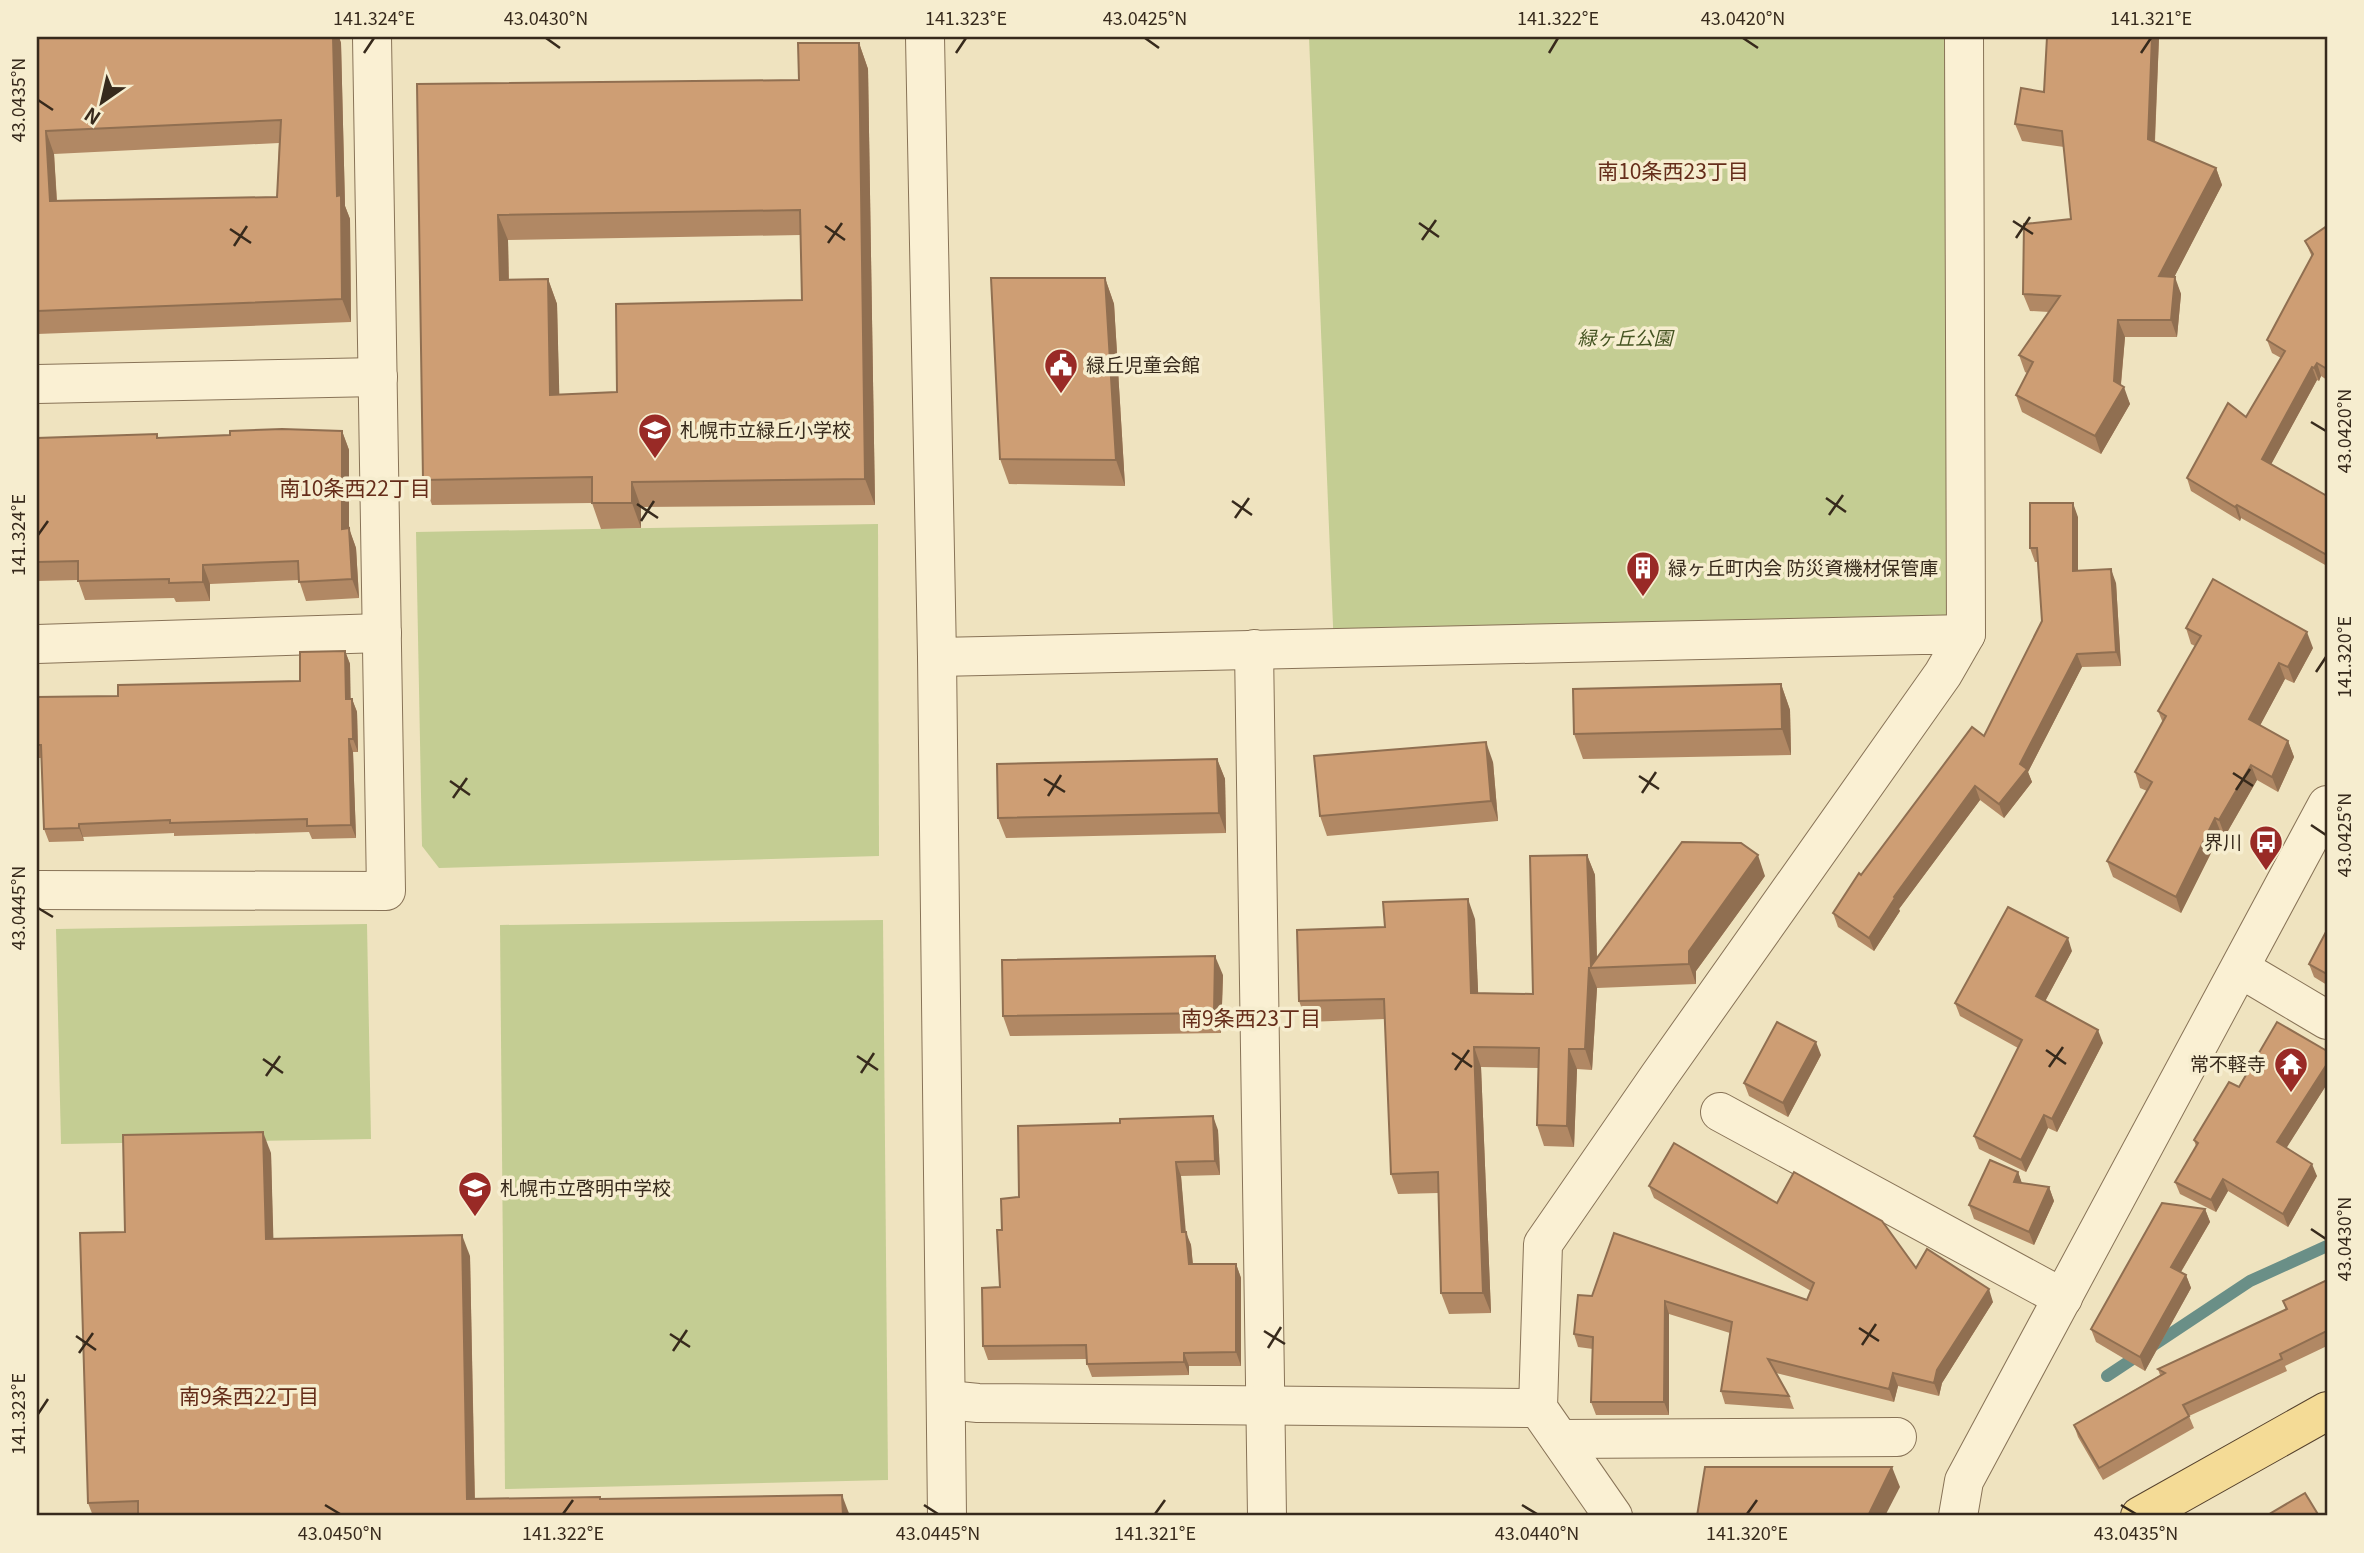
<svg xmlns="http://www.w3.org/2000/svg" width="2364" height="1553" font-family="Georgia,'Noto Sans JP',serif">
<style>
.green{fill:#c4cd93}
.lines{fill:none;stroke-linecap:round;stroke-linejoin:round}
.stream{stroke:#6a8f87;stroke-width:12}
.minor-casing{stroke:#887357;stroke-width:40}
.major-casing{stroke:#55412c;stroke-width:40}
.minor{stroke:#faf0d3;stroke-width:38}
.major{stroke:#f4db96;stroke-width:38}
.wall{fill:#b18864;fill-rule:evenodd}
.shaded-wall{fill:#906f51}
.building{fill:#ce9e74;stroke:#906f51;stroke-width:2;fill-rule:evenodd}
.ticks{fill:none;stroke:#372a1c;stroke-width:2.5}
.labels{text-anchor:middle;stroke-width:7;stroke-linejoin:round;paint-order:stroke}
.park-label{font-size:19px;font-style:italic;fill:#455422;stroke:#f6edcf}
.poi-label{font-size:19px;fill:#372a1c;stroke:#f6edcf;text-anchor:start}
.neighbourhood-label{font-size:21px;fill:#652d1a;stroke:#f6edcf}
.neatline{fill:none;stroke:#372a1c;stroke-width:2.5}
.ticks-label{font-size:18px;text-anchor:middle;fill:#372a1c}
</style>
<rect width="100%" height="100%" fill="#efe3bf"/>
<g class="green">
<path d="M1309 37H1952L1972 595 1942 627 1334 650Z"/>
<path d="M878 524 879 856 439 868 422 846 416 532Z"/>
<path d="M883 920 888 1480 505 1489 500 925Z"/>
<path d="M367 924 371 1139 61 1144 56 929Z"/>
</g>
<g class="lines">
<path class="stream" d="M2107 1376 2250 1281 2327 1246"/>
<g class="minor-casing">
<g id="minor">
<path d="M925 37 937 657 947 1516"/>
<path d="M1964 37 1966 634"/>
<path d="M37 384 378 377"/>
<path d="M37 644 382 633"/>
<path d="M1254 649 1267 1516"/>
<path d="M937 657 1966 634 1943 674 1659 1076 1543 1244 1538 1408 1613 1516"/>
<path d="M37 890 386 891 372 37"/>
<path d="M2241 969 2327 1020"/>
<path d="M1720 1112 2063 1298"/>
<path d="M948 1400 978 1403 1538 1408"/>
<path d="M1560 1439 1897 1437"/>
<path d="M1958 1516 1964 1481 2327 805"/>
</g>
</g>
<g class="major-casing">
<path id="major" d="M2140 1516 2327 1411"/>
</g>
<use href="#minor" class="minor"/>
<use href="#major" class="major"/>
</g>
<g class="wall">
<path d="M37 37H339L341 43 345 206 350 219 351 322 37 334ZM279 143 277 197 57 200 54 154Z"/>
<path d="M2047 37H2159L2155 142 2216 168 2222 185 2174 277 2181 294 2177 337H2125L2121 385 2130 404 2101 454 2022 412 2016 395 2027 373 2025 372 2019 355 2049 312 2030 311 2023 294 2071 219 2064 147 2022 141 2015 124 2044 92Z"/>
<path d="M859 43 868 69 875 505 641 507V528L601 529 592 503 432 505 423 480 417 84 799 80ZM800 235 802 300 617 392 559 395 557 304 548 279 509 280 508 240Z"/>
<path d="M2327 226V380L2321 376 2319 381 2317 380 2271 464 2327 496V566L2241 518 2240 521 2191 491 2187 478 2246 417 2281 358 2272 353 2267 340 2312 257 2305 241Z"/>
<path d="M1105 278 1114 304 1125 486 1009 484 1000 459Z"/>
<path d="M342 431 349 450V529L356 548 359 598 306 601 299 580 210 584V601L176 602 174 598 85 600 78 580 37 581V438L157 434 158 438Z"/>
<path d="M2078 517V571L2116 583 2121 666 2082 667 2028 772 2032 782 2004 818 1980 800 1899 909 1900 911 1874 951 1838 927 1833 913 1861 875 1984 736 2042 621 2038 562H2035L2030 548Z"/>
<path d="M2186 628 2313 648 2294 683 2285 679 2260 725 2288 741 2294 757 2278 792 2257 780 2225 836 2221 833 2181 913 2113 877 2107 861 2147 791 2140 788 2135 772 2163 723 2158 711 2195 646 2191 644Z"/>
<path d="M345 651 350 664V699H352L357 712 358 752H353L356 838 312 839 309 832 174 836V833L83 837 84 841 49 842 44 829 42 758H37V697L118 696 300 681Z"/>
<path d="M1781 684 1790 710 1791 755 1583 759 1574 734Z"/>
<path d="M1217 759 1225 779 1226 833 1006 838 998 818Z"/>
<path d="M1493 762 1498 821 1327 836 1320 816Z"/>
<path d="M1587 855 1595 875 1597 957 1765 876 1696 971V984L1597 988 1592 1070 1577 1069 1574 1147 1544 1146 1537 1125 1539 1068 1481 1067 1491 1313 1449 1314 1441 1293 1438 1193 1398 1194 1391 1174 1385 1019 1307 1022 1299 1001 1385 927 1475 919 1478 993 1533 994Z"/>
<path d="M2327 930V985L2314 977 2309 964Z"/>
<path d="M2072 951 2045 1001 2103 1043 2057 1132 2048 1128 2026 1172 1979 1149 1974 1136 2018 1048 1960 1016 1955 1003Z"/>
<path d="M1223 975 1221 1033 1010 1036 1003 1016Z"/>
<path d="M2327 1051V1084L2286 1148 2317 1176 2288 1227 2228 1191 2216 1212 2180 1194 2175 1182 2196 1146 2194 1140 2239 1087Z"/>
<path d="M1821 1055 1788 1117 1749 1096 1744 1083Z"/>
<path d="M1218 1130 1220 1175 1181 1176 1185 1232 1191 1245 1193 1264H1236L1241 1278V1366H1189V1375L1092 1377 1087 1364V1359L988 1360 983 1346 1000 1287 1002 1230 1019 1197Z"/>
<path d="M271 1153 273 1238 470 1256 475 1499H601L850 1516H93L88 1503 125 1232Z"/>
<path d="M2018 1172 2022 1184 2049 1187 2054 1201 2034 1245 1974 1219 1969 1205Z"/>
<path d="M1649 1186 1777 1203 1916 1268 1993 1302 1942 1383 1939 1396 1898 1386 1894 1402 1776 1373 1789 1396 1794 1409 1725 1404 1721 1391 1730 1333 1669 1314V1415H1596L1591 1402 1593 1349 1578 1347 1574 1334 1592 1296 1807 1300 1811 1291 1654 1198Z"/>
<path d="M2205 1209 2210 1222 2181 1272 2186 1275 2191 1288 2145 1371 2096 1342 2091 1329Z"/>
<path d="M2327 1280V1346L2285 1366 2287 1371 2189 1416 2194 1428 2103 1480 2078 1437 2074 1425 2160 1375 2158 1369 2286 1310 2283 1301Z"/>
</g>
<g class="shaded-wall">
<path d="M333 37H339L341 43 345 206 350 219 351 322 342 299 337 196Z"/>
<path d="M2152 37H2159L2154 157 2148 139Z"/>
<path d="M859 43 868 69 875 505 865 479Z"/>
<path d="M46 131 54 154 58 224 50 201Z"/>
<path d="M2216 168 2222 185 2166 293 2159 276Z"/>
<path d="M498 215 508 240 509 305 500 280Z"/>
<path d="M2175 277 2181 294 2177 337 2171 320Z"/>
<path d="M1105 278 1114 304 1125 486 1116 460Z"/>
<path d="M548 279 557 304 560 421 550 395Z"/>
<path d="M2118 320 2125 337 2120 393 2124 387 2130 404 2101 454 2095 436 2114 381Z"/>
<path d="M2317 363 2321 376 2319 381 2314 368Z"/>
<path d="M2312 367 2317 380 2267 472 2262 459Z"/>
<path d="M342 431 349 450V548L342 529Z"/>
<path d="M632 482 641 507V528L632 503Z"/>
<path d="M2073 503 2078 517V585L2073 571Z"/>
<path d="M2237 505 2241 518 2240 521 2235 507Z"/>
<path d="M349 528 356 548 359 598 352 579Z"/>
<path d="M203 565 210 584V601L203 582Z"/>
<path d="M2111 569 2116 583 2121 666 2116 652Z"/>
<path d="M2307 632 2313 648 2294 683 2288 667Z"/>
<path d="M345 651 350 664 351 712 346 699Z"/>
<path d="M2077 654 2082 667 2028 772 2032 782 2004 818 1999 804Z"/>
<path d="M2279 663 2285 679 2255 735 2249 719Z"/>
<path d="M1781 684 1790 710 1791 755 1782 729Z"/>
<path d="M352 699 357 712 358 752 353 739Z"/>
<path d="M349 739 353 752 356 838 351 825Z"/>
<path d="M2288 741 2294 757 2278 792 2272 777Z"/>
<path d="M1486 742 1493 762 1498 821 1491 801Z"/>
<path d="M1217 759 1225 779 1226 833 1219 813Z"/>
<path d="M2251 765 2257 780 2225 836 2219 820Z"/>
<path d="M1975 786 1980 800 1899 909 1900 911 1874 951 1869 938 1894 897Z"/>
<path d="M2215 818 2221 833 2181 913 2176 897Z"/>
<path d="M79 824 83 837 84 841 79 828Z"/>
<path d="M1587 855 1595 875 1597 967 1591 966Z"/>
<path d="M1758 855 1765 876 1696 971V984L1689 964V951Z"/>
<path d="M1468 899 1475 919 1479 1013 1471 993Z"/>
<path d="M2068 938 2072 951 2041 1009 2036 996Z"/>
<path d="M1215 956 1223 975 1221 1033 1214 1013Z"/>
<path d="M1589 968 1597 988 1592 1070 1585 1049Z"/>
<path d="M2098 1030 2103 1043 2057 1132 2052 1119Z"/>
<path d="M1816 1042 1821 1055 1788 1117 1783 1103Z"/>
<path d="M1474 1047 1481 1067 1491 1313 1483 1293Z"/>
<path d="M1569 1049 1577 1069 1574 1147 1567 1126Z"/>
<path d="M2327 1064V1084L2282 1155 2277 1142Z"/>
<path d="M2044 1115 2048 1128 2026 1172 2021 1160Z"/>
<path d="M1213 1116 1218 1130 1220 1175 1215 1161Z"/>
<path d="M263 1132 271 1153 274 1260 266 1239Z"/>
<path d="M1176 1162 1181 1176 1187 1245 1182 1232Z"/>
<path d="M2312 1164 2317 1176 2288 1227 2283 1214Z"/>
<path d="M2018 1172 2023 1186 2014 1182Z"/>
<path d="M2223 1179 2228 1191 2216 1212 2211 1200Z"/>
<path d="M2049 1187 2054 1201 2034 1245 2029 1232Z"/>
<path d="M2205 1209 2210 1222 2176 1280 2171 1267Z"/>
<path d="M1186 1232 1191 1245 1194 1278 1189 1264Z"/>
<path d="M462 1235 470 1256 475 1516 467 1499Z"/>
<path d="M1236 1264 1241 1278V1366L1236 1352Z"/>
<path d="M2186 1275 2191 1288 2145 1371 2140 1357Z"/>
<path d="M1989 1289 1993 1302 1942 1383 1939 1396 1934 1383 1937 1370Z"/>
<path d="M1665 1301 1669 1314V1415L1664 1402Z"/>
<path d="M1184 1353 1189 1366V1375L1184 1362Z"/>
<path d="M1893 1373 1898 1386 1894 1402 1889 1389Z"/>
<path d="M1892 1467 1900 1487 1885 1516H1868Z"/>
<path d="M842 1495 850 1516H843Z"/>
</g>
<g class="building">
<path d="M37 37H333L337 196 341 195 342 299 37 311ZM281 120 277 197 50 201 46 131Z"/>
<path d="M2047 37H2152L2148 139 2216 168 2159 276 2175 277 2171 320H2118L2114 381 2124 387 2095 436 2016 395 2033 362 2019 355 2060 296 2023 294 2024 224 2071 219 2062 131 2015 124 2021 88 2044 92Z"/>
<path d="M798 43H859L865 479 632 482V503H592V477L423 480 417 84 799 80ZM800 210 802 300 616 304 617 392 550 395 548 279 500 280 498 215Z"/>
<path d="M2327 226V369L2317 363 2314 368 2312 367 2262 459 2327 496V555L2237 505 2235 507 2187 478 2228 403 2246 417 2285 351 2267 340 2313 254 2305 241Z"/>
<path d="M991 278H1105L1116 460 1000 459Z"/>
<path d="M282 429 342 431V529L349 528 352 579 299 582 298 561 203 565V582L169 583V579L78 581V561L37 562V438L157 434V438L230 435V431Z"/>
<path d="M2030 503H2073V571L2111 569 2116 652 2077 654 2020 764 2027 769 1999 804 1975 786 1894 897 1895 898 1869 938 1833 913 1859 873 1861 875 1972 727 1984 736 2042 621 2037 548H2030Z"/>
<path d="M2213 579 2307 632 2288 667 2279 663 2249 719 2288 741 2272 777 2251 765 2219 820 2215 818 2176 897 2107 861 2152 782 2135 772 2166 716 2158 711 2201 636 2186 628Z"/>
<path d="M345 651 346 699H352L353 739H349L351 825 307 826V819L170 823V820L79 824V828L44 829 41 745H37V697L118 696V685L300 681V652Z"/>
<path d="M1781 684 1782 729 1574 734 1573 689Z"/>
<path d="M1486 742 1491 801 1320 816 1314 756Z"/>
<path d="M1217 759 1219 813 998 818 997 764Z"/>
<path d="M1682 842 1741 843 1758 855 1689 951V964L1589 968 1585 1049H1569L1567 1126 1537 1125 1539 1048 1474 1047 1483 1293H1441L1438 1172 1391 1174 1384 999 1299 1001 1297 930 1385 927 1383 902 1468 899 1471 993 1533 994 1530 856 1587 855 1591 966Z"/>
<path d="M2008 907 2068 938 2036 996 2098 1030 2052 1119 2044 1115 2021 1160 1974 1136 2022 1040 1955 1003Z"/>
<path d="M2327 930V974L2309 964Z"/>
<path d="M1215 956 1214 1013 1003 1016 1002 960Z"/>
<path d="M1777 1022 1816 1042 1783 1103 1744 1083Z"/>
<path d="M2277 1022 2327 1051V1064L2277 1142 2312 1164 2283 1214 2223 1179 2211 1200 2175 1182 2198 1143 2194 1140 2229 1082 2239 1087Z"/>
<path d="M1213 1116 1215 1161 1176 1162 1182 1232H1186L1189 1264H1236V1352L1184 1353V1362L1087 1364 1086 1345 983 1346 982 1288 1000 1287 997 1230H1002L1001 1199 1019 1197 1018 1126 1120 1123V1119Z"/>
<path d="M263 1132 266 1239 462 1235 467 1499 600 1497V1499L842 1495 843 1516H138V1501L88 1503 80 1233 125 1232 123 1135Z"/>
<path d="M1674 1143 1777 1203 1794 1172 1882 1221 1916 1268 1927 1249 1989 1289 1937 1370 1934 1383 1893 1373 1889 1389 1768 1359 1789 1396 1721 1391 1732 1322 1665 1301 1664 1402H1591L1593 1337 1574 1334 1578 1295 1592 1296 1614 1233 1807 1300 1814 1283 1649 1186Z"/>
<path d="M1990 1160 2018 1172 2014 1182 2049 1187 2029 1232 1969 1205Z"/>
<path d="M2162 1203 2205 1209 2171 1267 2186 1275 2140 1357 2091 1329Z"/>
<path d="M2327 1280V1331L2280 1354 2282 1359 2183 1405 2189 1416 2099 1468 2074 1425 2165 1373 2158 1369 2287 1309 2283 1301Z"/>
<path d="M1705 1467H1892L1868 1516H1697Z"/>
<path d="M2305 1493 2319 1516H2266Z"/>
</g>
<path class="ticks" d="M546 38 560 48M1145 38 1159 48M1743 38 1758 48M364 53 374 38M956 53 966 38M1549 53 1558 38M2141 53 2151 38M38 100 53 110M2013 221 2033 234M1419 223 1439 237M825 226 845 240M230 229 251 243M2016 238 2030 217M1422 240 1436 220M828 243 842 223M234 246 247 226M2311 422 2326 431M1826 498 1846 512M1232 501 1252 515M637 504 658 518M1829 515 1843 495M1235 518 1249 498M641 521 654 501M38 535 48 521M2316 672 2326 657M2233 773 2253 786M1639 776 1659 789M1044 779 1065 792M450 781 470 795M2236 790 2250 769M1642 793 1656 772M1048 796 1061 775M453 798 467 778M2311 825 2326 835M38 908 53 917M2046 1050 2066 1064M1452 1053 1472 1067M857 1056 878 1070M263 1059 283 1073M2049 1067 2063 1047M1455 1070 1469 1050M861 1073 874 1053M266 1076 280 1056M2311 1229 2326 1239M1859 1328 1879 1341M1264 1331 1285 1344M670 1334 690 1347M76 1336 96 1350M1862 1345 1876 1324M1268 1348 1281 1327M673 1351 687 1330M79 1353 93 1333M38 1414 48 1399M325 1505 340 1514M924 1505 938 1514M1522 1505 1537 1514M2121 1505 2136 1514M563 1514 573 1500M1155 1514 1165 1500M1747 1514 1757 1500"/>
<defs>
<g id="civic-pin" transform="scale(1.75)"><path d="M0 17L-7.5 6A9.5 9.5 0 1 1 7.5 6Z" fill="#992a26" stroke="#f6edcf"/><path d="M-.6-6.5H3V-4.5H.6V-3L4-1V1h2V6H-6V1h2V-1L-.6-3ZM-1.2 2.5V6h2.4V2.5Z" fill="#fff"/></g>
<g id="school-pin" transform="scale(1.75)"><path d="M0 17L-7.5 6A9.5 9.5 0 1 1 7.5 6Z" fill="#992a26" stroke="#f6edcf"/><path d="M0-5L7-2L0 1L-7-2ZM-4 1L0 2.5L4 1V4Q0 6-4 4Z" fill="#fff"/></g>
<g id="building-pin" transform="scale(1.75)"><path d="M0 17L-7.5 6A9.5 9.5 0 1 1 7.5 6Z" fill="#992a26" stroke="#f6edcf"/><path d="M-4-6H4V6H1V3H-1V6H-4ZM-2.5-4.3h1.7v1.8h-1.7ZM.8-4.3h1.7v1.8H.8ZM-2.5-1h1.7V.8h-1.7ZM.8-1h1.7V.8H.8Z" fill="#fff"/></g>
<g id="bus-pin" transform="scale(1.75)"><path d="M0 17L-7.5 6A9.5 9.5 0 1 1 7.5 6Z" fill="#992a26" stroke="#f6edcf"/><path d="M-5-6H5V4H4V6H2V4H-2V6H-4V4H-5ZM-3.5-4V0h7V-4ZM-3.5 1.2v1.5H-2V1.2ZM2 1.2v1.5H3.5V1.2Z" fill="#fff"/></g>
<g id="temple-pin" transform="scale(1.75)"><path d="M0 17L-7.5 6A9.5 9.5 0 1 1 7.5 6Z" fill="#992a26" stroke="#f6edcf"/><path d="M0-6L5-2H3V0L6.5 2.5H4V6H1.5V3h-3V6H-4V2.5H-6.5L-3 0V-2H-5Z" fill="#fff"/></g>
</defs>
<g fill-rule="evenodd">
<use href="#civic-pin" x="1061" y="365"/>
<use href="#school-pin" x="655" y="430"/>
<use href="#building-pin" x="1643" y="568"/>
<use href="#bus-pin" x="2266" y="842"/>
<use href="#temple-pin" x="2291" y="1064"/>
<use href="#school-pin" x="475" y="1188"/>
</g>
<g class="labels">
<g class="park-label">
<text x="1625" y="345">緑ヶ丘公園</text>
</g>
<g class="poi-label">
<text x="1086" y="372">緑丘児童会館</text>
<text x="680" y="437">札幌市立緑丘小学校</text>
<text x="1668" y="575">緑ヶ丘町内会 防災資機材保管庫</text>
<text x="2242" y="849" text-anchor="end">界川</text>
<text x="2266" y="1071" text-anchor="end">常不軽寺</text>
<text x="500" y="1195">札幌市立啓明中学校</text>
</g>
<g class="neighbourhood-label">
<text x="1673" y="179">南10条西23丁目</text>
<text x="355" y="496">南10条西22丁目</text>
<text x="1251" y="1026">南9条西23丁目</text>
<text x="249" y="1404">南9条西22丁目</text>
</g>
</g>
<rect width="2364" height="1553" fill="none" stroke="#f6edcf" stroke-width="77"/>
<g transform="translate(102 102) rotate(214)" stroke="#f6edcf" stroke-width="5" paint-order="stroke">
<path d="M0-5L12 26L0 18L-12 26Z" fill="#372a1c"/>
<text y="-10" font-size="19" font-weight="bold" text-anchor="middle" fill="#372a1c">N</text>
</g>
<rect x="38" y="38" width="2288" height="1476" class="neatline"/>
<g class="ticks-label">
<text x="374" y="25">141.324°E</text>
<text x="546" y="25">43.0430°N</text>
<text x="966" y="25">141.323°E</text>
<text x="1145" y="25">43.0425°N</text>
<text x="1558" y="25">141.322°E</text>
<text x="1743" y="25">43.0420°N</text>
<text x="2151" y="25">141.321°E</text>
<text transform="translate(19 100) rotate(-90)" y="6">43.0435°N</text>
<text transform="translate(2345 431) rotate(-90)" y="6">43.0420°N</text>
<text transform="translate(19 535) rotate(-90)" y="6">141.324°E</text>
<text transform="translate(2345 657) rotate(-90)" y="6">141.320°E</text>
<text transform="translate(2345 835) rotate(-90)" y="6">43.0425°N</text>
<text transform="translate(19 908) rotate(-90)" y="6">43.0445°N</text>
<text transform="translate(2345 1239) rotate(-90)" y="6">43.0430°N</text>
<text transform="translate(19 1414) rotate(-90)" y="6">141.323°E</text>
<text x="340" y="1540">43.0450°N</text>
<text x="563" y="1540">141.322°E</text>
<text x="938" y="1540">43.0445°N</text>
<text x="1155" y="1540">141.321°E</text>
<text x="1537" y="1540">43.0440°N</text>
<text x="1747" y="1540">141.320°E</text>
<text x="2136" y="1540">43.0435°N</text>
</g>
</svg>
